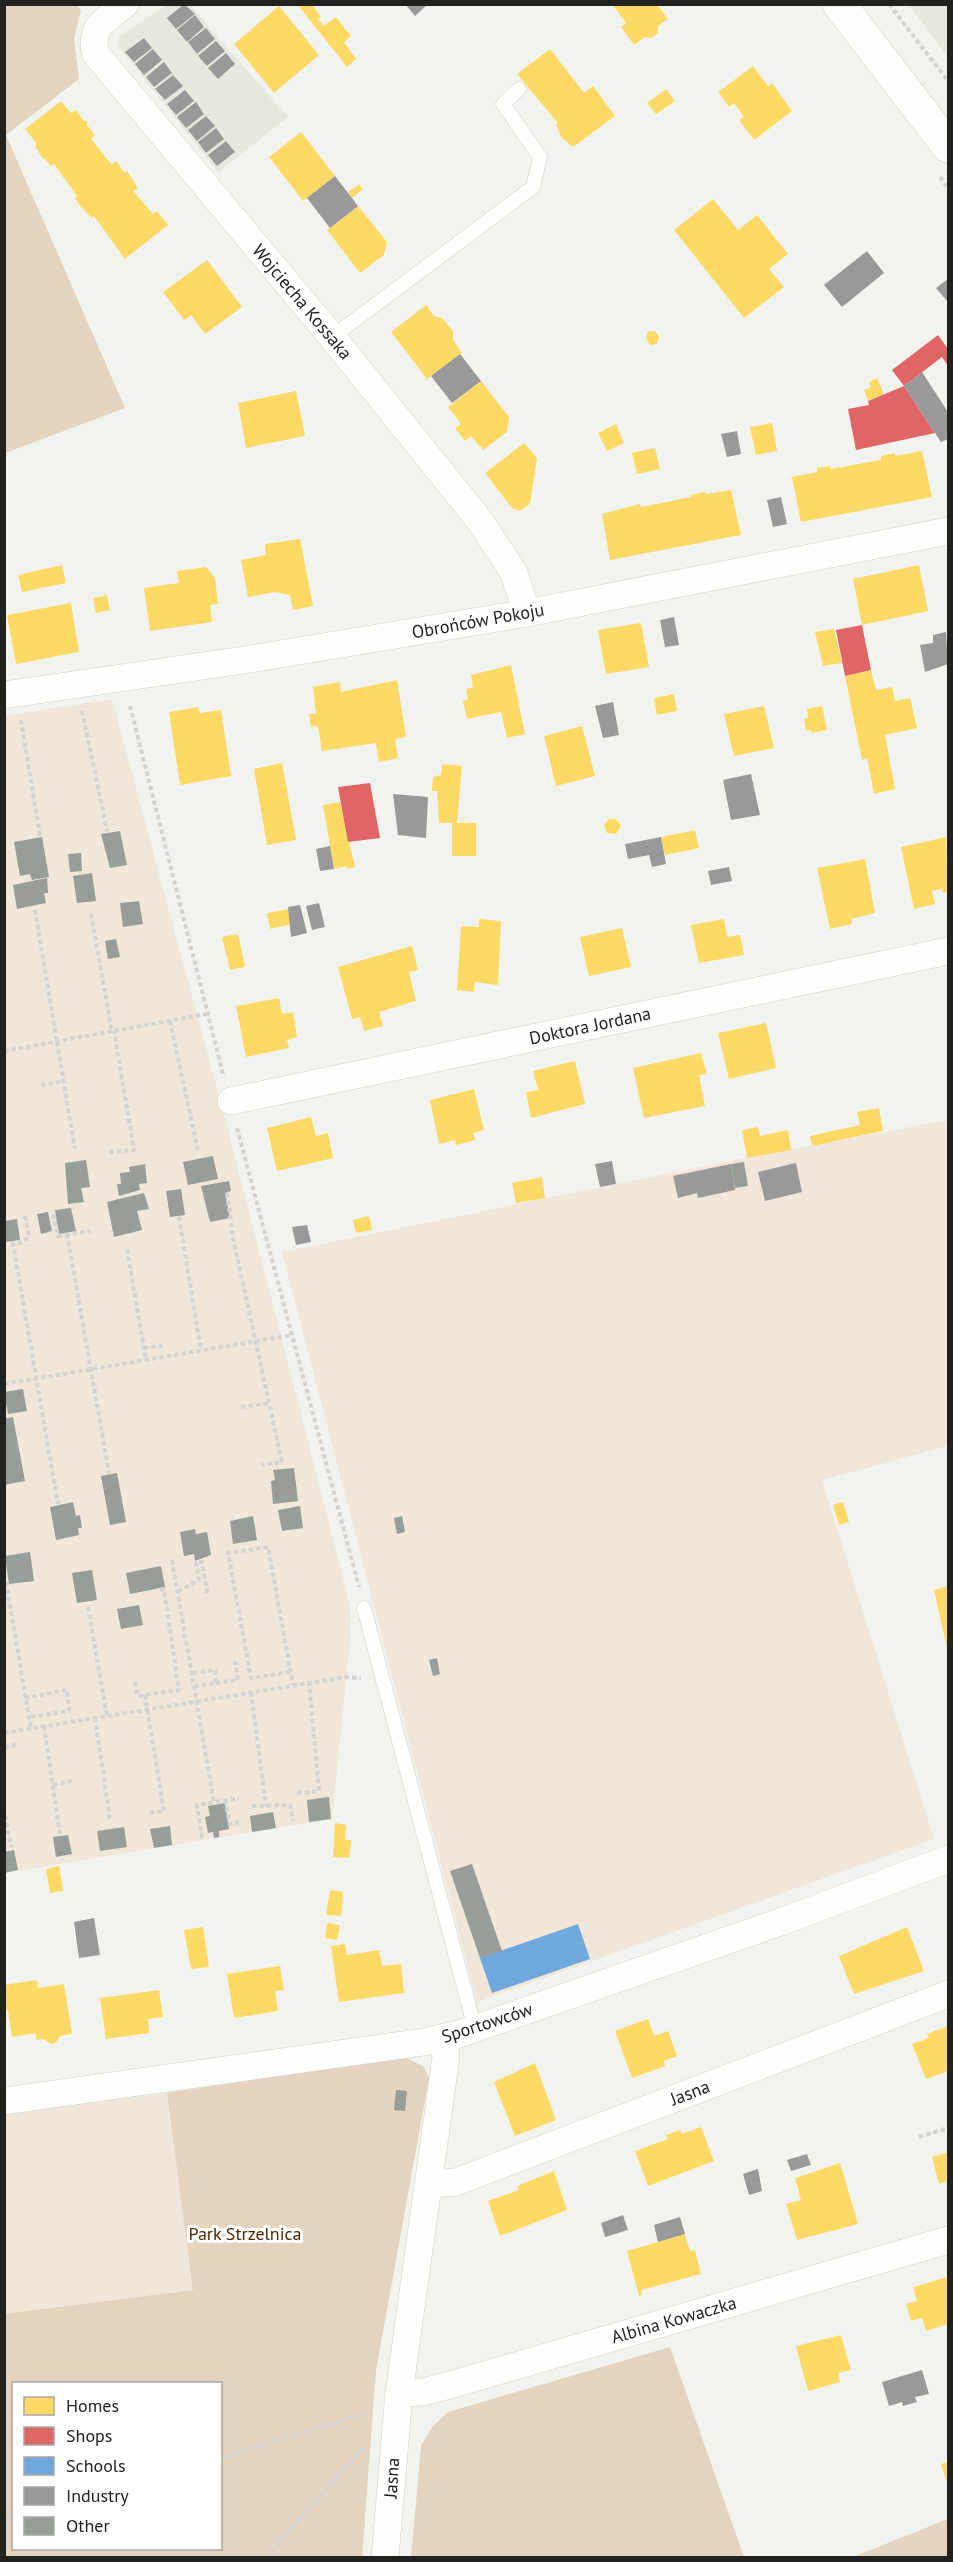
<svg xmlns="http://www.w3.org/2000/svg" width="953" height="2562" font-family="'PT Sans',sans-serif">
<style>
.built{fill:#e5e9dd}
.green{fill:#f0e6d9;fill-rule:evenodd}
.forest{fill:#e4d3bf;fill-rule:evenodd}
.homes{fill:#ffd966}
.shops{fill:#e06666}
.schools{fill:#6fa8dc}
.industry{fill:#999}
.building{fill:#969e97}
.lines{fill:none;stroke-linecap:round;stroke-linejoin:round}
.lane-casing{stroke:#cfd1cc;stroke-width:15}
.street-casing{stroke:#cfd1cc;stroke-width:28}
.secondary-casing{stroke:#cfd1cc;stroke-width:34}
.path{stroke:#d3d4d1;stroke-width:4;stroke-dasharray:4.5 3;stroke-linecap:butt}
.lane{stroke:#fdfdfc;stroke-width:14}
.street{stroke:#fdfdfc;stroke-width:27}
.secondary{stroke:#fdfdfc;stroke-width:33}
.labels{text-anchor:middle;stroke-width:6;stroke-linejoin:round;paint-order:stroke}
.street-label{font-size:18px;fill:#21221e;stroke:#fff}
.park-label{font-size:18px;fill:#4a2900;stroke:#fff}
</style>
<rect width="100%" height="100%" fill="#f1f4ee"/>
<g class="built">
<path d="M166 5H190L288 117 218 172 117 45 120 36Z"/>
<path d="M909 5H948V57Z"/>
</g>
<g class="green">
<path d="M112 699 227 1126 347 1593 351 1616 350 1642 332 1819 5 1873V716Z"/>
<path d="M948 1120V1446L822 1480 934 1839 477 2002 282 1252 730 1161Z"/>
<path d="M391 2059C410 2060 421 2059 429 2078L376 2370 362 2557H5L4 2114 167 2093ZM14 2384H220V2548H14Z"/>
</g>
<g class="forest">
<path d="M5 4 77 5 81 10 74 38 79 79 6 135 125 408 5 453Z"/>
<path d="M405 2057 424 2067 429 2078 376 2370 362 2557H5L4 2314 193 2290 167 2093ZM14 2384H220V2548H14Z"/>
<path d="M670 2347 744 2557H411L421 2446 432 2427 448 2412Z"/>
<path d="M948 2519V2557H853Z"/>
</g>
<g class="homes">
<path d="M297 4H311L321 17 318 19 324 26 336 17 351 36 344 42 356 59 347 67Z"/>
<path d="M612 4H657L668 19 658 26V33L651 38 645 37 634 45 621 27 626 23Z"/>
<path d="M279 6 319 55 274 93 234 44Z"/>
<path d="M550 49 584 93 593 86 615 116 573 147 561 137 556 124 558 123 517 74Z"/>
<path d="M753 66 768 86 772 83 792 111 754 140 739 120 744 117 734 103 729 107 718 92Z"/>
<path d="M666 89 675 101 656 114 647 103Z"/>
<path d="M61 101 71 113 76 110 84 121H87V125L95 135 91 139 112 165 116 161 125 173 127 171 138 188 133 191 153 214 157 211 168 225 125 259 94 216 92 218 81 207 75 198 77 196 54 164 51 166 44 158 43 159 35 146 37 144 25 129Z"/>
<path d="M301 132 335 176 303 201 269 157Z"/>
<path d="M359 184 363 189 352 198 348 192Z"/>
<path d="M713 199 738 230 757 215 788 254 769 269 784 287 744 318 674 230Z"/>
<path d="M358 206 387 242 384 255 360 273 327 230Z"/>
<path d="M207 260 242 307 205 334 191 315 184 320 163 292Z"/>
<path d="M426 305 434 316 442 318 453 331V340L462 353 427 379 391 332Z"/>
<path d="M655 331 659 337 657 344 650 345 646 338 648 332Z"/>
<path d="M877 378 884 394 868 401 864 390 871 387 869 382Z"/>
<path d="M481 381 509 417 507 432 483 450 471 436 465 441 455 428 461 424 448 407Z"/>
<path d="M296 391 305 436 246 448 238 403Z"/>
<path d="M772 423 777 451 756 455 750 427Z"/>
<path d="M616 424 624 443 607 451 598 433Z"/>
<path d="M524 443 537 458 530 504 519 511 512 508 485 473Z"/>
<path d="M655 448 660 469 637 474 632 453Z"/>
<path d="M922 451 932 497 801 522 792 477 817 472V468L830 466 831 469 881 460V456L895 453V456Z"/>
<path d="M731 490 741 535 610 560 602 514 640 504 641 507 691 497 690 495 705 492 706 494Z"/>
<path d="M300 539 313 606 293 610 290 595 275 592 248 597 241 560 266 555 265 544Z"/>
<path d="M62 565 66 583 22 592 18 575Z"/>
<path d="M919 565 928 611 862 625 853 579Z"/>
<path d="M206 567 215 578 218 604 210 605 212 622 150 631 144 588 179 583 177 571Z"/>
<path d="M107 595 110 610 96 613 93 598Z"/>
<path d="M71 603 79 652 16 664 7 615Z"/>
<path d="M641 623 649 667 606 674 598 630Z"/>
<path d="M834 629 842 663 823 666 815 632Z"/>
<path d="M511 665 525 734 507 738 501 712 467 719 463 701 468 699 466 689 473 687 471 675Z"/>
<path d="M871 670 876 690 892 687 895 701 910 698 917 728 885 735 895 789 874 794 867 758 862 760 845 676Z"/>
<path d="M397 680 406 737 395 739 398 758 379 762 376 743 322 751 318 726 311 727 309 714H316L313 687 340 682 341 692Z"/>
<path d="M674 694 677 711 657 715 654 698Z"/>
<path d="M764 706 774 748 734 756 724 714Z"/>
<path d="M822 706 827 730 812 733 811 730 806 731 804 719 808 718 807 709Z"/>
<path d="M198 707 200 713 221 710 231 776 180 785 169 712Z"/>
<path d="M582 726 595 776 556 786 544 736Z"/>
<path d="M282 763 296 840 267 845 254 769Z"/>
<path d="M442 764 462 766 457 823H476V856H452V823H439L437 791H432L433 777 441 775Z"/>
<path d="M340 802 355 867 347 869V866L334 869 323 805Z"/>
<path d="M608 819H616L621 826 616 834 607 833 604 826Z"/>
<path d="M695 830 699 848 665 855 661 837Z"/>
<path d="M946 837 948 892 943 893 942 889 932 891 935 904 914 909 901 847Z"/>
<path d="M865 859 875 913 851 919 852 924 830 929 817 868Z"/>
<path d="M289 909 292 924 270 929 267 913Z"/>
<path d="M479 919 501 921 498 985 475 982 474 992 457 990 461 926 479 927Z"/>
<path d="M724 919 727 937 740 935 744 955 699 963 691 925Z"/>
<path d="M622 928 631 967 589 976 580 937Z"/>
<path d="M238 934 245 967 230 970 222 937Z"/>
<path d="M412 946 418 970 409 972 416 1001 379 1012 383 1026 364 1031 360 1017 352 1019 338 967Z"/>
<path d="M279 998 282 1014 293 1012 297 1037 287 1040 289 1048 246 1057 236 1006Z"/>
<path d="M766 1023 776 1068 729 1079 718 1033Z"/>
<path d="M701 1053 707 1074 699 1075 705 1106 644 1118 633 1068Z"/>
<path d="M575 1061 585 1104 531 1118 526 1092 538 1090 533 1071Z"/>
<path d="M474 1089 484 1130 473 1133 475 1140 456 1145 455 1140 439 1144 430 1100Z"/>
<path d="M879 1108 883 1131 812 1146 810 1136 860 1125 857 1112Z"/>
<path d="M311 1117 316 1136 328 1133 333 1158 277 1171 267 1128Z"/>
<path d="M758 1127 760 1136 788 1130 791 1150 747 1158 742 1130Z"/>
<path d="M542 1177 545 1198 516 1203 512 1183Z"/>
<path d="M369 1216 372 1230 356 1233 353 1220Z"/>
<path d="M843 1502 849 1522 839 1525 833 1505Z"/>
<path d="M948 1586V1653L934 1590Z"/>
<path d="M335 1823 346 1825 345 1840H351L349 1858 333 1857Z"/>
<path d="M59 1866 63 1891 50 1893 46 1869Z"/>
<path d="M330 1890 343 1892 341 1916 326 1915Z"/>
<path d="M327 1923 340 1925 337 1940 325 1938Z"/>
<path d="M203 1927 209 1967 191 1969 184 1930Z"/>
<path d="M907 1927 924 1971 854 1994 839 1956Z"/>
<path d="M345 1944 347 1955 379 1950 382 1966 401 1964 404 1993 339 2002 331 1946Z"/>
<path d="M280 1966 284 1990 275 1991 278 2011 234 2018 227 1974Z"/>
<path d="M37 1980 38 1988 64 1984 72 2034 60 2036 56 2043 51 2044 44 2039 36 2040V2033L12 2037 8 2010 4 2011V1985Z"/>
<path d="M159 1990 163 2017 148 2019 149 2033 106 2039 100 1998Z"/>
<path d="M648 2019 654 2036 668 2031 677 2056 664 2061 665 2066 632 2078 615 2031Z"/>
<path d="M948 2026V2071L926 2079 912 2044 929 2038 927 2034Z"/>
<path d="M535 2063 556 2120 515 2136 494 2082Z"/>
<path d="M701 2127 714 2161 648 2186 635 2151 668 2139 666 2135 680 2130 682 2134Z"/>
<path d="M948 2152V2181L939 2184 932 2157Z"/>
<path d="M840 2163 858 2224 797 2240 786 2204 801 2200 795 2178Z"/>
<path d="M554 2171 567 2210 500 2236 488 2201 519 2190 517 2186Z"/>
<path d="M685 2234 690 2251 695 2250 701 2274 641 2290 642 2295 639 2296 627 2251Z"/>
<path d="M948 2277V2324L926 2331 922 2318 911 2321 906 2304 917 2301 913 2287Z"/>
<path d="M841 2335 851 2370 838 2373 840 2382 808 2391 796 2346Z"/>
<path d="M948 2462V2486L941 2464Z"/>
</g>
<g class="shops">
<path d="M938 335 948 349V366L942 357 904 386 935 433 856 450 848 409 869 405 868 401 904 386 892 370Z"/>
<path d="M862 625 871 670 845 676 836 630Z"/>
<path d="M370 783 380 838 348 842 338 787Z"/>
</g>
<path class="schools" d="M578 1924 590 1959 492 1993 480 1958Z"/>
<g class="industry">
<path d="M184 4 195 14 176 29 167 18Z"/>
<path d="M405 4H428L415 16Z"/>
<path d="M195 15 204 27 187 42 177 30Z"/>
<path d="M206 28 215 39 197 54 188 42Z"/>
<path d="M144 38 152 48 134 62 125 52Z"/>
<path d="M216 41 225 51 207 66 198 56Z"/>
<path d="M153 49 162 60 144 75 135 64Z"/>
<path d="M226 53 235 64 218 79 208 68Z"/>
<path d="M164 62 172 73 154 87 146 77Z"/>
<path d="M173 75 183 86 165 100 155 89Z"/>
<path d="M185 90 194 101 176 115 167 104Z"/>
<path d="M196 102 204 114 186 128 177 117Z"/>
<path d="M206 116 215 126 197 141 188 130Z"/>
<path d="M216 128 224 139 206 153 198 142Z"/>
<path d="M226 141 235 152 217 166 208 155Z"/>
<path d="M335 176 358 206 330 228 307 198Z"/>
<path d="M867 251 884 273 842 307 824 285Z"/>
<path d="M948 279V300L947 301 936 288Z"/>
<path d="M460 354 481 381 452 403 431 376Z"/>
<path d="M922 372 948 412V439L941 442 904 386Z"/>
<path d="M737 431 741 454 727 457 721 434Z"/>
<path d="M781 497 787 524 773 527 767 500Z"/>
<path d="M674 617 679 645 665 647 660 620Z"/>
<path d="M946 632 948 664 925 672 920 645 933 643V635Z"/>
<path d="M613 702 619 735 603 738 595 706Z"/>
<path d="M751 774 760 815 731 820 723 780Z"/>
<path d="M393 794 428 797 426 838 398 835Z"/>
<path d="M661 837 666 864 652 867 649 855 628 859 625 844Z"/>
<path d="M330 846 334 869 320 871 316 849Z"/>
<path d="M729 867 732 881 711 885 708 871Z"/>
<path d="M319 903 325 927 312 930 306 906Z"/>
<path d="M300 905 307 933 291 937 288 907Z"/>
<path d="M612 1161 616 1184 600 1187 595 1164Z"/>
<path d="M796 1163 802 1192 765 1201 758 1172Z"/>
<path d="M731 1164 735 1190 698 1198 697 1193 678 1198 673 1176Z"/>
<path d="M307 1225 311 1242 296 1245 292 1227Z"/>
<path d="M94 1918 100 1955 79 1958 74 1922Z"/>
<path d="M807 2154 811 2165 791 2171 787 2160Z"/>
<path d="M758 2169 762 2191 749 2195 743 2174Z"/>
<path d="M623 2215 628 2230 605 2237 601 2223Z"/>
<path d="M680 2217 685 2234 658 2242 654 2225Z"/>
<path d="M922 2370 929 2394 915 2397 917 2402 903 2406 902 2402 889 2406 882 2382Z"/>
</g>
<g class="building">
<path d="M120 831 127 865 110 868 101 834Z"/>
<path d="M42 837 49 877 32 880 30 874 20 876 14 842Z"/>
<path d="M81 853 82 871 70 872 68 854Z"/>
<path d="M92 873 96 901 77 903 73 876Z"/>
<path d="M47 878 48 893H44L46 903 17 909 13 885Z"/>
<path d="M139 901 143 924 123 927 120 903Z"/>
<path d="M116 939 120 957 108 959 105 941Z"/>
<path d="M213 1156 218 1179 188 1185 183 1162Z"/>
<path d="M86 1160 90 1187 81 1188 84 1202 68 1204 65 1163Z"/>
<path d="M744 1162 748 1186 735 1188 731 1164Z"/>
<path d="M145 1164 147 1183 139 1184 140 1190 119 1196 117 1184H121L120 1173 130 1172 129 1167Z"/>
<path d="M229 1181 231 1191 225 1193 230 1218 210 1222 201 1186Z"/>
<path d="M181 1189 185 1215 170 1217 166 1191Z"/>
<path d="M144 1193 149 1209 137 1211 142 1230 114 1237 107 1202Z"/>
<path d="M71 1208 76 1231 59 1234 55 1210Z"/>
<path d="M48 1212 52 1231 41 1234 37 1214Z"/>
<path d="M17 1219 20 1240 5 1242V1221Z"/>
<path d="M23 1389 27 1411 8 1414 4 1392Z"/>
<path d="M13 1417 25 1481 4 1485V1419Z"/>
<path d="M294 1468 298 1501 273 1504 271 1481 275 1480 273 1470Z"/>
<path d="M117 1473 126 1522 110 1525 101 1476Z"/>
<path d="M73 1502 76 1516 80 1515 82 1528H78L79 1535 56 1540 50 1507Z"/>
<path d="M300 1506 303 1528 282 1531 278 1510Z"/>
<path d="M253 1516 257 1540 233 1544 230 1521Z"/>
<path d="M402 1516 405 1532 397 1534 394 1518Z"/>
<path d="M195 1529 196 1534 207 1532 211 1555 195 1561 194 1554 184 1556 180 1532Z"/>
<path d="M30 1552 34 1581 9 1584 5 1556Z"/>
<path d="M161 1566 165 1587 130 1594 126 1573Z"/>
<path d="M92 1570 97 1600 77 1603 72 1573Z"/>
<path d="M139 1605 143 1625 121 1629 117 1609Z"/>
<path d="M437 1658 440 1674 433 1676 429 1660Z"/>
<path d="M329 1797 331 1819 309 1822 307 1800Z"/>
<path d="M225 1803 229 1829 219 1831V1837L214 1838 213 1832 208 1833 205 1817 210 1816 208 1806Z"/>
<path d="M273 1812 276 1828 252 1832 250 1816Z"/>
<path d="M170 1826 172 1845 154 1848 150 1829Z"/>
<path d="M124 1827 127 1847 100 1851 97 1831Z"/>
<path d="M68 1835 72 1854 56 1857 53 1837Z"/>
<path d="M14 1850 18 1870 4 1873V1852Z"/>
<path d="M472 1864 502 1951 480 1958 450 1871Z"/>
<path d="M396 2090 407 2091 405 2111 394 2110Z"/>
</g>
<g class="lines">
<g class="lane-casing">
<g id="lane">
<path d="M332 337 533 187 540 157 503 104 519 89"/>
<path d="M364 1608 475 2029"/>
</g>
</g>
<g class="street-casing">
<g id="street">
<path d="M125 4C106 20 90 25 95 53L332 337 480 521 514 573 527 613"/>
<path d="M4 695 244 660 527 613 948 531"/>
<path d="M231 1101 948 951"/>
<path d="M4 2101 424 2042 459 2034 783 1921 948 1859"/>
<path d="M429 2184 456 2182 948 1994"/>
<path d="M399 2393 423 2392 450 2385 948 2240"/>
<path d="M385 2558 399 2393 446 2057 444 2038"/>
</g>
</g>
<g class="secondary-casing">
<path id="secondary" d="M839 4 948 146"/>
</g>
<g class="path">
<path d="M889 4 948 81"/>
<path d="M940 177 948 188"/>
<path d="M130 706 223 1074"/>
<path d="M82 711 107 831"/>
<path d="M21 720 40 836"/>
<path d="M35 910 57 1042"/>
<path d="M91 914 112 1032"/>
<path d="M170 1021 198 1151"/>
<path d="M57 1042 75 1149"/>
<path d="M4 1051 207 1014"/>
<path d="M41 1085 63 1081"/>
<path d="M237 1128 359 1587"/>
<path d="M109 1152 134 1150 114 1031"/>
<path d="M227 1193 233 1238 282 1462 262 1465"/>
<path d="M53 1214 58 1236 90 1231"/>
<path d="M25 1216 29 1236 23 1242 13 1244 58 1504"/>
<path d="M179 1217 201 1350"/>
<path d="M67 1234 109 1473"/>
<path d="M127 1249 146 1360"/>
<path d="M144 1348 166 1345"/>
<path d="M4 1384 292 1335"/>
<path d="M241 1407 269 1403"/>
<path d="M172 1560 214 1802"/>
<path d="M6 1582 31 1729"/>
<path d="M178 1591 199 1580 196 1562H202L208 1596"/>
<path d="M88 1607 107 1716"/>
<path d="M290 1672 251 1678 228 1553 268 1547 293 1685"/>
<path d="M193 1673 215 1670 216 1683 195 1686"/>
<path d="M135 1682 138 1696 179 1690 164 1589 157 1590"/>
<path d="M216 1683 238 1680 235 1661"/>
<path d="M251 1692 266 1806"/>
<path d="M145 1695 164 1811 148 1813"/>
<path d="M25 1698 67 1690 69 1711 29 1717"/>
<path d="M95 1718 110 1819"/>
<path d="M44 1726 60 1835"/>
<path d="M4 1733 346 1677 361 1678"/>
<path d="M4 1747 16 1745"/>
<path d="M53 1785 72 1781"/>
<path d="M297 1793 319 1791 309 1682"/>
<path d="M225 1800 230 1824 239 1822"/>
<path d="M252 1806 290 1805 293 1821"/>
<path d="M4 1808 11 1847"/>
<path d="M202 1838 197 1805 239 1798"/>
<path d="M919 2137 948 2128"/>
<path d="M220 2458 370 2412"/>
<path d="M4 2519 14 2518"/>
<path d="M266 2558 359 2452 366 2448"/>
</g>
<use href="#lane" class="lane"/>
<use href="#street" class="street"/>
<use href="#secondary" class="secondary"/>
</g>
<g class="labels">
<g class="street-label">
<text transform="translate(302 302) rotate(50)" y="6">Wojciecha Kossaka</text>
<text transform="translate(478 621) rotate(-10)" y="6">Obrońców Pokoju</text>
<text transform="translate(590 1026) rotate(-12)" y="6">Doktora Jordana</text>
<text transform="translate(487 2023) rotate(-18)" y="6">Sportowców</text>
<text transform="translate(690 2093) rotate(-21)" y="6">Jasna</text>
<text transform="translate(674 2320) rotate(-16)" y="6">Albina Kowaczka</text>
<text transform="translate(392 2478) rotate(-86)" y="6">Jasna</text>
</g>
<g class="park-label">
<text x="245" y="2240">Park Strzelnica</text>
</g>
</g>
<rect width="953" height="2562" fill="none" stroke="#21221e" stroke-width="12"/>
<rect x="12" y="2382" width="210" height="168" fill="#ffffff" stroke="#a6a7a5" stroke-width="1.5"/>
<rect x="24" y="2397" width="30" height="18" fill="#ffd966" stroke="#a6a7a5" stroke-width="1.5"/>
<text x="66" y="2412" font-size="18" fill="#21221e">Homes</text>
<rect x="24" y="2427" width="30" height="18" fill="#e06666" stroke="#a6a7a5" stroke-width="1.5"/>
<text x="66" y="2442" font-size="18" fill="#21221e">Shops</text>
<rect x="24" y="2457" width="30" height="18" fill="#6fa8dc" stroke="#a6a7a5" stroke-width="1.5"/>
<text x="66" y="2472" font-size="18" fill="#21221e">Schools</text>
<rect x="24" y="2487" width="30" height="18" fill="#999999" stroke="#a6a7a5" stroke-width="1.5"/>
<text x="66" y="2502" font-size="18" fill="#21221e">Industry</text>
<rect x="24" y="2517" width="30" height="18" fill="#969e97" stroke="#a6a7a5" stroke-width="1.5"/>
<text x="66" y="2532" font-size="18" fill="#21221e">Other</text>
</svg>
